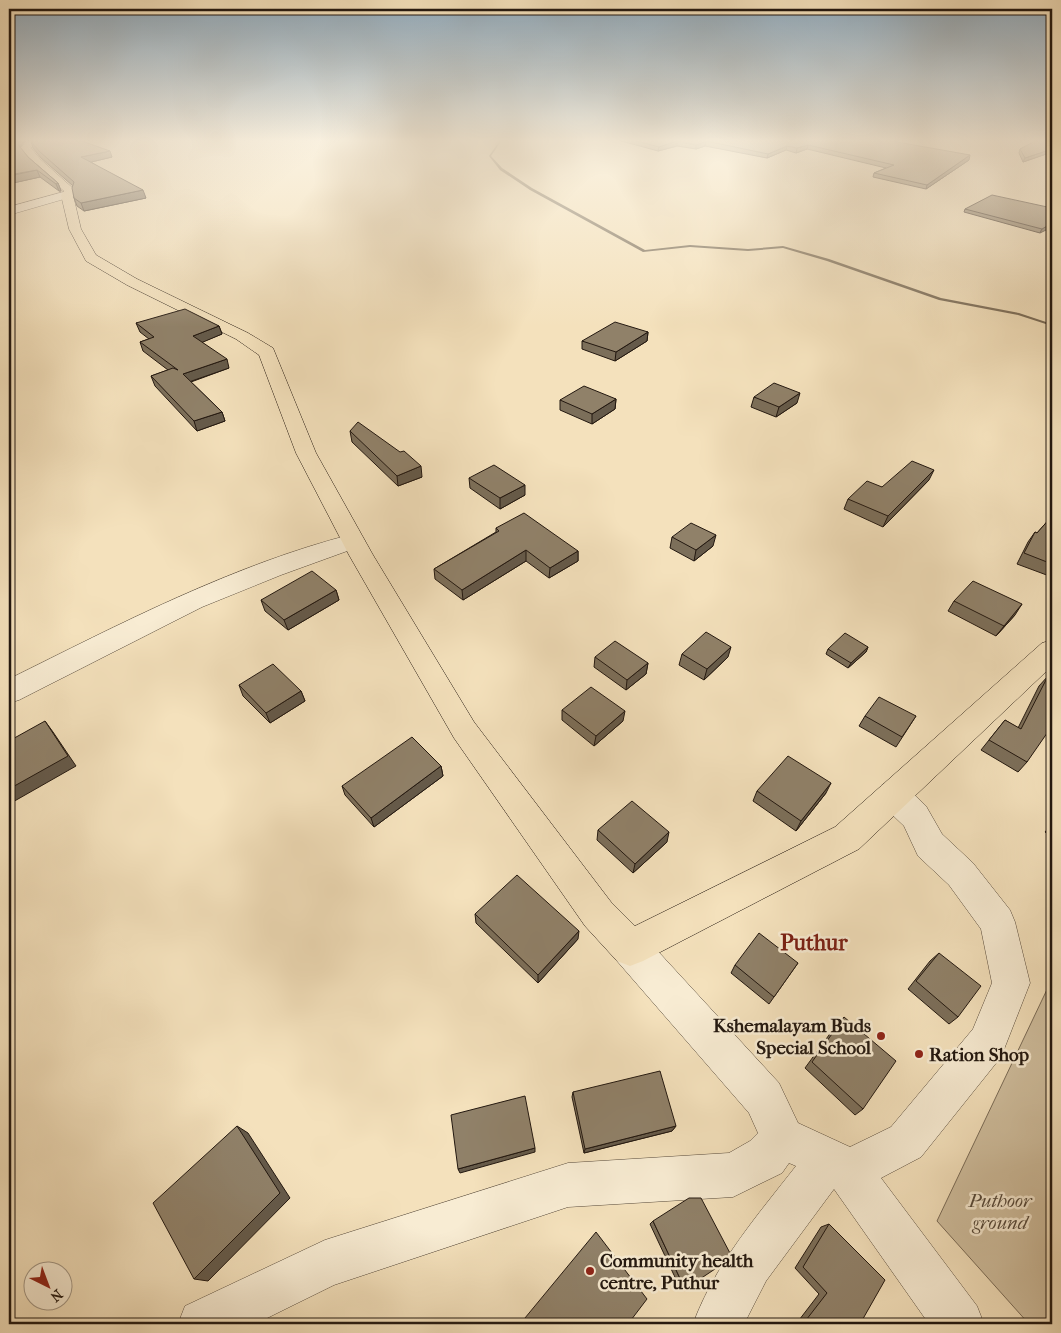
<svg xmlns="http://www.w3.org/2000/svg" width="1061" height="1333" font-family="'IM FELL French Canon',serif">
<style>
.green{fill:#d0bf9f;stroke:#7a6c58}
.lines{fill:none;stroke-linecap:round;stroke-linejoin:round}
.stream{fill:#766854;fill-rule:evenodd}
.minor-casing{stroke:#574a3b;stroke-width:1}
.major-casing{stroke:#231810;stroke-width:1}
.minor{fill:#f8ecd3;fill-rule:evenodd}
.major{fill:#f4e1bc;fill-rule:evenodd}
.wall{fill:#7c6f5a;stroke:#231810}
.shaded-wall{fill:#655a4a;stroke:#231810}
.building{fill:#908169;stroke:#231810}
.poi-dot{fill:#8f2418;stroke:#f8ecd3;stroke-width:2}
.labels{text-anchor:middle;stroke-width:5;stroke-linejoin:round;paint-order:stroke}
.near-poi-label{font-size:19px;font-weight:bold;fill:#231810;stroke:#f8ecd3;text-anchor:start}
.near-park-label{font-size:19px;font-style:italic;fill:#574a3b;stroke:#f8ecd3}
.near-quarter-label{font-size:22px;font-weight:bold;fill:#7a1f14;stroke:#f8ecd3}
</style>
<rect width="100%" height="100%" fill="#f4e1bc"/>
<filter id="stains"><feTurbulence type="fractalNoise" baseFrequency=".004" numOctaves="4"/><feColorMatrix values="0 0 0 0 .2 0 0 0 0 .09 0 0 0 0 .02 0 0 0 .5 -.17"/></filter>
<radialGradient id="worn" r=".72"><stop offset=".6" stop-color="#630" stop-opacity="0"/><stop offset="1" stop-color="#630" stop-opacity=".3"/></radialGradient>
<path class="green" d="M1052 979V1324H1029L937 1221Z"/>
<g class="lines">
<path class="stream" d="M500 140H502L491 156 502 168 532 188 645 250 690 245 748 249 783 246 829 259 941 298 1019 313 1052 324V326L1018 315 939 300 827 261 783 248 748 251 690 247 643 252 530 190 500 170 489 156Z"/>
<g class="minor-casing">
<g id="minor">
<path d="M67 191 71 193 73 195 71 197 9 215V207Z"/>
<path d="M353 534 361 536 365 541 361 546 281 575 202 607 19 700 9 703V679C120 624 232 565 353 534Z"/>
<path d="M893 781 904 785 926 806 942 834 973 863 1010 910 1015 922 1030 983 1001 1057 921 1157 881 1178 977 1306 984 1324H929L834 1189 766 1281 744 1324H693C715 1264 757 1216 796 1166L789 1163 782 1173 733 1197 568 1207 334 1285 255 1324H178L185 1306 325 1240 568 1163 729 1153 750 1141 758 1133 749 1113 617 961 612 948 617 935 630 930 643 935 779 1083 798 1123 850 1147 891 1127 973 1029 992 983 981 929 949 885 918 856 904 826 882 805 877 795 882 785Z"/>
</g>
</g>
<g class="major-casing">
<path id="major" d="M27 140H37L31 148 40 159 76 191 73 195 81 229 96 255 137 279 248 333 273 348 316 453 373 555 474 722 611 902 635 926 835 827 1042 643 1052 640V666L859 849 643 961 630 966 617 961 585 926 454 738 349 555 296 453 259 355 236 339 127 285 86 261 69 229 61 195 64 191 32 163 22 150 21 148Z"/>
</g>
<use href="#minor" class="minor"/>
<use href="#major" class="major"/>
</g>
<g class="wall">
<path d="M9 140 20 147 28 157 58 183 61 191H59L40 177 13 183 9 181Z"/>
<path d="M618 140H887L969 160 926 189 873 177 874 173 886 168 807 149 796 153 786 150 767 158 705 146 696 149 677 146 658 151Z"/>
<path d="M1052 140V152L1023 162 1019 153 1020 149Z"/>
<path d="M31 141 112 157 91 162 146 198 84 211 77 206 74 198 73 186 41 158 33 148Z"/>
<path d="M1052 208 1040 233 964 212 965 209Z"/>
<path d="M136 323 219 326 222 334 202 342 229 368 191 382 222 412 225 421 197 431 155 386 151 376 168 370 143 351 140 342 149 339 140 332Z"/>
<path d="M648 332 647 341 615 361 582 349V341Z"/>
<path d="M754 397 797 403 776 417 751 407Z"/>
<path d="M616 399 615 409 592 424 560 410V400Z"/>
<path d="M350 431 422 477 398 486 352 442Z"/>
<path d="M469 478 525 495 500 509 470 488Z"/>
<path d="M929 480 883 527 844 509 848 499 882 487Z"/>
<path d="M1052 516V577L1017 564 1028 542 1035 532 1037 533Z"/>
<path d="M496 528 578 551V561L549 578 526 561 463 600 435 579 434 569 496 532Z"/>
<path d="M672 537 713 546 694 561 670 548Z"/>
<path d="M336 590 339 600 288 630 265 611 261 600Z"/>
<path d="M954 601 1015 615 996 636 948 611Z"/>
<path d="M868 647 866 652 848 668 826 654 828 649Z"/>
<path d="M682 654 728 657 704 680 679 665Z"/>
<path d="M595 657 648 663 646 674 626 690 594 667Z"/>
<path d="M1048 676 1027 762 1018 772 981 750 1005 720 1018 728 1039 686Z"/>
<path d="M239 685 301 691 305 701 270 723 243 696Z"/>
<path d="M562 710 623 721 594 746 562 720Z"/>
<path d="M865 716H916L896 747 859 726Z"/>
<path d="M441 766 443 776 374 827 345 795 342 786Z"/>
<path d="M757 791 826 793 796 831 753 801Z"/>
<path d="M1052 824V837L1045 832Z"/>
<path d="M598 830 667 842 633 873 597 840Z"/>
<path d="M475 914 578 939 538 983 476 923Z"/>
<path d="M939 953 958 1017 949 1024 908 989 930 961Z"/>
<path d="M798 963 769 1004 731 973 735 965Z"/>
<path d="M844 1017 863 1109 855 1115 805 1068 837 1024Z"/>
<path d="M573 1092 676 1126 672 1131 584 1153 572 1097Z"/>
<path d="M653 1221 685 1289 681 1290 650 1224Z"/>
<path d="M829 1224 860 1324H796L819 1294 795 1268 821 1227Z"/>
</g>
<g class="shaded-wall">
<path d="M18 140H25L19 149 16 142Z"/>
<path d="M677 141V146L658 151 659 147Z"/>
<path d="M706 141 705 146 696 149V145Z"/>
<path d="M808 145 807 149 796 153 797 148Z"/>
<path d="M787 146 786 150 767 158 768 154Z"/>
<path d="M1052 149V152L1023 162 1025 158Z"/>
<path d="M110 151 112 157 83 164 81 157Z"/>
<path d="M970 155 969 160 926 189 927 185Z"/>
<path d="M37 170 40 177 13 183 10 176Z"/>
<path d="M58 183 61 191H59L56 184Z"/>
<path d="M143 190 146 198 84 211 81 203Z"/>
<path d="M1052 223V227L1040 233 1042 229Z"/>
<path d="M219 326 222 334 196 345 193 336Z"/>
<path d="M648 332 647 341 615 361 616 352Z"/>
<path d="M227 359 229 368 186 383 183 374Z"/>
<path d="M800 393 797 403 776 417 779 407Z"/>
<path d="M616 399 615 409 592 424V414Z"/>
<path d="M222 412 225 421 197 431 194 421Z"/>
<path d="M421 466 422 477 398 486 397 476Z"/>
<path d="M934 470 929 480 883 527 888 516Z"/>
<path d="M525 485V495L500 509V498Z"/>
<path d="M716 535 713 546 694 561 696 550Z"/>
<path d="M526 550V561L463 600 462 590Z"/>
<path d="M578 551V561L549 578 550 568Z"/>
<path d="M336 590 339 600 288 630 284 620Z"/>
<path d="M1022 604 1015 615 996 636 1004 626Z"/>
<path d="M731 647 728 657 704 680 707 669Z"/>
<path d="M868 647 866 652 848 668 851 663Z"/>
<path d="M648 663 646 674 626 690 627 680Z"/>
<path d="M301 691 305 701 270 723 266 713Z"/>
<path d="M625 711 623 721 594 746 596 736Z"/>
<path d="M45 721 53 732 76 766 11 803 9 800V789Z"/>
<path d="M441 766 443 776 374 827 371 818Z"/>
<path d="M831 783 826 793 796 831 801 821Z"/>
<path d="M669 832 667 842 633 873 635 864Z"/>
<path d="M579 931 578 939 538 983V975Z"/>
<path d="M237 1126 248 1133 290 1198 208 1281 194 1279Z"/>
<path d="M676 1126 672 1131 584 1153 585 1149Z"/>
<path d="M535 1148V1152L460 1173 458 1169Z"/>
</g>
<g class="building">
<path d="M9 140H18L16 142 28 157 58 183 56 184 37 170 9 175Z"/>
<path d="M31 140H79L110 151 81 157 143 190 81 203 74 198 72 188 74 182 39 151 31 141Z"/>
<path d="M633 140H886L970 155 927 185 874 173 894 165 808 145 797 148 787 146 768 154 706 141 696 145 677 141 659 147Z"/>
<path d="M1037 140H1052V149L1025 158 1020 149Z"/>
<path d="M992 195 1052 208V223L1042 229 965 209Z"/>
<path d="M185 309 219 326 193 336 227 359 183 374 222 412 194 421 151 376 173 368 178 370 140 342 154 337 136 323Z"/>
<path d="M615 322 648 332 616 352 582 341Z"/>
<path d="M774 383 800 393 779 407 754 397Z"/>
<path d="M584 386 616 399 592 414 560 400Z"/>
<path d="M358 422 400 452 404 451 421 466 397 476 350 431Z"/>
<path d="M912 461 934 470 888 516 848 499 867 481 882 487Z"/>
<path d="M494 465 525 485 500 498 469 478Z"/>
<path d="M524 513 578 551 550 568 526 550 462 590 434 569 499 531 496 528Z"/>
<path d="M1052 516V564L1024 553 1035 532 1037 533Z"/>
<path d="M691 523 716 535 696 550 672 537Z"/>
<path d="M312 571 336 590 284 620 261 600Z"/>
<path d="M973 581 1022 604 1004 626 954 601Z"/>
<path d="M706 632 731 647 707 669 682 654Z"/>
<path d="M845 633 868 647 851 663 828 649Z"/>
<path d="M615 641 648 663 627 680 595 657Z"/>
<path d="M273 664 301 691 266 713 239 685Z"/>
<path d="M1048 676 1052 678V726L1027 762 989 740 1005 720 1021 729Z"/>
<path d="M591 687 625 711 596 736 562 710Z"/>
<path d="M879 697 916 716 902 737 865 716Z"/>
<path d="M45 721 68 756 9 789V741Z"/>
<path d="M412 737 441 766 371 818 342 786Z"/>
<path d="M788 756 831 783 801 821 757 791Z"/>
<path d="M632 801 669 832 635 864 598 830Z"/>
<path d="M517 875 579 931 538 975 475 914Z"/>
<path d="M759 933 798 963 774 997 735 965Z"/>
<path d="M939 953 981 986 958 1017 916 981Z"/>
<path d="M844 1017 896 1061 863 1109 812 1062Z"/>
<path d="M660 1071 676 1126 585 1149 573 1092Z"/>
<path d="M525 1096 535 1148 458 1169 451 1115Z"/>
<path d="M237 1126 280 1193 194 1279 153 1203Z"/>
<path d="M689 1198H701L731 1255 727 1261 685 1289 653 1221Z"/>
<path d="M829 1224 885 1280 860 1324H803L827 1293 803 1267Z"/>
<path d="M596 1232 647 1299 628 1324H520Z"/>
</g>
<linearGradient id="sky" x2="0" y2="1"><stop stop-color="#90abbf"/><stop offset="0.43" stop-color="#faf2e1"/><stop offset="1" stop-color="#faf2e1" stop-opacity="0"/></linearGradient>
<rect width="1061" height="327" fill="url(#sky)"/>
<g class="poi-dot">
<circle cx="881" cy="1036" r="5"/>
<circle cx="919" cy="1054" r="5"/>
<circle cx="590" cy="1271" r="5"/>
</g>
<g class="labels">
<g class="near-poi-label">
<text x="871" y="1032" text-anchor="end">Kshemalayam Buds<tspan x="871" dy="22">Special School</tspan></text>
<text x="929" y="1061">Ration Shop</text>
<text x="600" y="1267">Community health<tspan x="600" dy="22">centre, Puthur</tspan></text>
</g>
<g class="near-park-label">
<text x="1000" y="1207">Puthoor<tspan x="1000" dy="22">ground</tspan></text>
</g>
<g class="near-quarter-label">
<text x="814" y="950">Puthur</text>
</g>
</g>
<rect width="1061" height="1333" fill="none" stroke="#f4e1bc" stroke-width="30"/>
<rect x="10" y="10" width="1041" height="1313" fill="none" stroke="#231810" stroke-width="2.5"/>
<rect x="15" y="15" width="1031" height="1303" fill="none" stroke="#231810"/>
<g transform="translate(48 1286) rotate(138)"><circle r="24" fill="#f8ecd3" stroke="#a39785"/>
<path d="M0-4L9 19L0 12L-9 19Z" fill="#8f2418"/>
<text y="-8" font-size="14" font-weight="bold" text-anchor="middle" fill="#231810">N</text>
</g>
<rect width="100%" height="100%" filter="url(#stains)"/>
<rect width="100%" height="100%" fill="url(#worn)"/>
</svg>
